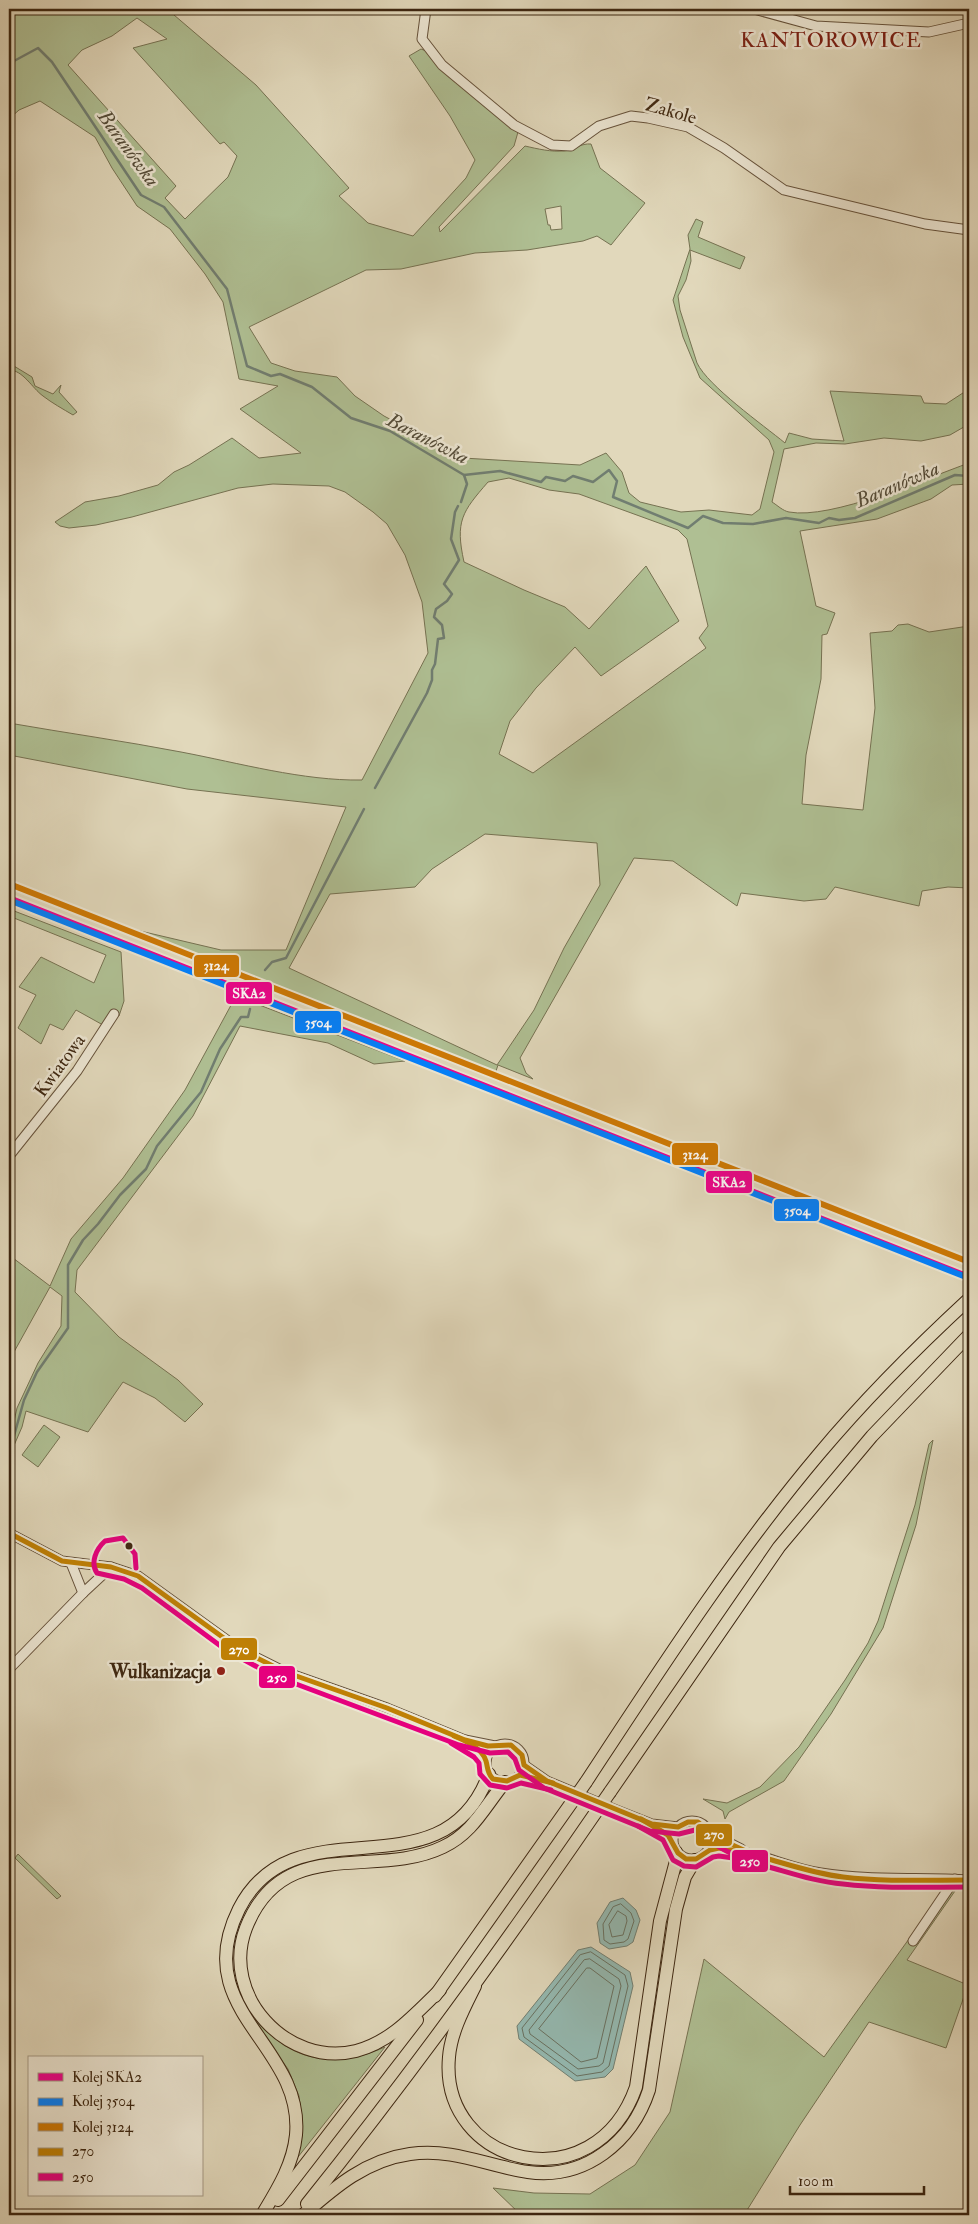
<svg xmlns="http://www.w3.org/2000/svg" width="978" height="2224" font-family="'IM FELL Double Pica',serif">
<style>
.green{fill:#afbf93;stroke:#767252;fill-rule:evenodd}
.water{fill:#94b9b1;stroke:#717e71}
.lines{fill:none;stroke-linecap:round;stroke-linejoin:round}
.shore{stroke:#687060;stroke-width:1}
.stream{stroke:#717e71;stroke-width:2.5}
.minor-casing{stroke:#66523b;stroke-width:11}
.highway-casing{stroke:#3d2610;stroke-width:14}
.minor{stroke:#ece6d3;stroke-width:9}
.highway{stroke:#e1d8bb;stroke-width:12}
.highway-bridge-casing{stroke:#3d2610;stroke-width:14;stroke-linecap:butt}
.highway-bridge{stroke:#e1d8bb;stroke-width:12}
.bus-1-casing{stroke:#ece6d3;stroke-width:9}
.bus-2-casing{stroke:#ece6d3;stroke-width:9}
.bus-1{stroke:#bf8005;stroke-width:5}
.bus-2{stroke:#e5007d;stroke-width:5}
.rail-1-casing{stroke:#ece6d3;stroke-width:10}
.rail-2-casing{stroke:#ece6d3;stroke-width:10}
.rail-3-casing{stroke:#ece6d3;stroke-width:10}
.rail-1{stroke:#ed028c;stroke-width:6}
.rail-2{stroke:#0080ff;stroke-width:6}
.rail-3{stroke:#ce7904;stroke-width:6}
.bus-dot{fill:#3d2610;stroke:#ece6d3;stroke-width:2}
.poi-dot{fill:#8f2418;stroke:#ece6d3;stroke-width:2}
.labels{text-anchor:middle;stroke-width:5;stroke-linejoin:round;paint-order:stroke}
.street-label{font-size:19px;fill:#3d2610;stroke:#ece6d3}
.poi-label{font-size:19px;font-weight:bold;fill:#3d2610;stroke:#ece6d3;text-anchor:end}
.water-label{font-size:20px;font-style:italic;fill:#534b38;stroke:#ece6d3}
.quarter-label{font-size:21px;letter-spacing:1px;fill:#7a1f14;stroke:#ece6d3}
.line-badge{stroke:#ece6d3;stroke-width:2}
.badge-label{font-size:14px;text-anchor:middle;font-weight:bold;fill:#fff}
</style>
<rect width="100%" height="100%" fill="#e1d8bb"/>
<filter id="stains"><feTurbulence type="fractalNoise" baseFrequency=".004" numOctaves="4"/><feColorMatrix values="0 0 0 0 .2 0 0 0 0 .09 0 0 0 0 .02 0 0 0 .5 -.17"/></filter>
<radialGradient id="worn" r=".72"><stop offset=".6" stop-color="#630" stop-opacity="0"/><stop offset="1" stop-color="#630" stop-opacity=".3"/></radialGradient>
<g class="green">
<path d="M9 9H167L256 85 349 188 339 196 368 223 413 236 466 178 475 160 450 116 409 56 421 49 426 51 451 78 518 132 514 146 439 227 440 232 525 146C538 149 551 152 564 151 574 150 581 143 591 144L600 168 645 203 611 245 597 236 583 241 527 250 475 253 401 269 366 270 249 327 271 363 295 371 337 377 355 396 384 416 463 458 580 465 606 453 622 472 629 493 640 502 681 512 709 510 752 515 760 509 774 452 769 440 700 378 683 337 673 300 690 249 688 235 696 219 703 222 698 237 745 257 740 269 690 250 691 261 686 280 678 296 680 310 697 363C708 386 763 425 785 443L789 433 812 439 844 441 830 391 921 396 924 403 946 404 969 389V424L950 435 921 441 884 438 845 444 816 443 784 449 772 502C777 505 783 511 789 512 831 520 927 478 969 463V484L952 485 931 499 877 519 800 531 816 606 835 613 827 634 822 635 821 679 806 755 802 804 863 810 875 708 870 633 892 631 898 625 908 624 929 632 969 626V888L948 887 922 891 919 906 835 887 826 899 804 901 741 893 737 906 673 861 634 858 520 1058 526 1073 533 1079 498 1065 495 1074 136 930 221 950H286L346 807 187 789 9 755V723C66 733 124 741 181 752 239 763 303 781 362 780L428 653 422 602 405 555 387 524 373 512 345 492 329 486 273 484 238 488 132 517 96 525 69 528 60 526 55 522 85 502 119 496 158 485 174 472 189 465 232 438 259 458 301 453 240 409 278 386 239 379 223 302 205 274 170 229 137 206 112 168 95 137 40 101 19 110 9 119ZM137 18 167 39 133 48 220 144 224 142 237 156 228 177 185 219 165 198 176 186 68 65 82 50 112 36ZM561 206 562 229 551 230 550 225H548L545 209ZM509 478 549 490 579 494 678 530 687 539 708 626 699 638 706 648 533 773 499 754 510 721 536 688 575 647 601 676 679 621 646 566 589 629 565 607 524 590 464 562C455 521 462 512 488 482ZM485 834 597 843 600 885 564 948 534 1010 497 1065 289 968 330 894 415 887 432 869Z"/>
<path d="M9 363 32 377 35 386 53 394 61 385 59 392 77 412 73 415C63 409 52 403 43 396 32 388 23 370 9 370Z"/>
<path d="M9 909 121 952 124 1001 119 1016 111 1012 103 1025 76 1010 63 1030 50 1024 41 1044 18 1028 36 995 19 987 41 957 94 983 106 955 9 916Z"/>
<path d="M236 996 405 1061 374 1064 328 1043 240 1026 193 1116 77 1270 75 1292 119 1337 178 1380 203 1404 185 1422 155 1398 123 1382 88 1432 26 1411 22 1427 9 1457V1443L17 1408 38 1363 61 1326 62 1296 50 1287 9 1361V1255L50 1286 71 1239 123 1178 185 1090Z"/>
<path d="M44 1425 60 1437 38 1467 22 1455Z"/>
<path d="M933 1440 916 1525 883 1628 831 1714 784 1781 729 1812 725 1819 723 1811 703 1799 727 1803 760 1787 799 1747 845 1680 868 1643 878 1621 915 1505 929 1444Z"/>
<path d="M18 1854 61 1896 57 1899 15 1858Z"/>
<path d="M955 1891 907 1960 968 1985 946 2048 869 2022 800 2125 744 2215H521L493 2188 534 2193 590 2194 635 2165 670 2112 704 1959 824 2057 942 1893Z"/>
<path d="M240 1996 244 1997C273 2056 325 2074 385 2047L298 2157 302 2124 299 2096 288 2069 258 2028Z"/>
</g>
<g class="water">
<path d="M623 1898 636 1910 640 1920 633 1942 627 1946 609 1949 600 1943 597 1923 610 1902Z"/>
<path d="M591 1947 630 1972 633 1986 613 2069 605 2077 575 2081 519 2039 517 2026 578 1950Z"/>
</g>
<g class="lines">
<g class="shore">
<path d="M621 1904 631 1913 634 1921 628 1939 624 1942 610 1944 604 1940 603 1924 613 1907Z"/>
<path d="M618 1911 626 1916 627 1921 623 1935 612 1937 609 1925Z"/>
<path d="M591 1952 625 1975 628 1986 609 2066 602 2072 577 2076 524 2037 522 2028 580 1955Z"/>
<path d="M590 1959 619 1979 621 1986 603 2063 599 2066 578 2069 530 2034 529 2030 584 1960Z"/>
<path d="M587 1968H590L614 1986 597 2058 581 2062 539 2029Z"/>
</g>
<g class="stream">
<path d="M9 88 12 87 14 61 38 48 52 62 141 195 164 207 227 289 247 366 271 376 280 374 312 387 351 418 390 431 464 475 500 471 541 482 546 477 565 481 573 476 593 482 609 470 617 481 613 497 688 528 703 516 723 523 753 524 786 518 819 523 829 518 839 520 855 518 955 475 969 476"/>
<path d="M461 502 467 484 464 475"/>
<path d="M375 788 427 693 432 680V670L435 664 438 639 444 638 442 625 434 617 436 609 447 601 452 594 444 584 459 560 451 539 455 512 458 506"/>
<path d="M265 970 272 962 286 958 364 809"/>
<path d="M9 1450 12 1443 24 1400 37 1372 68 1328V1265L83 1240 98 1224 120 1195 146 1169 157 1146 201 1092 220 1049 241 1017H248L250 1009"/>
</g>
<g class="minor-casing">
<g id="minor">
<path d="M426 9 422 39 442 65 514 125 552 145 571 146 599 126 631 116 648 118 688 127 724 148 784 190 925 224 969 230"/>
<path d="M754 9 816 26 929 32 969 23"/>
<path d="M9 1156 77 1071 114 1014"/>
<path d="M9 1533 62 1561 111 1567 138 1576 239 1649 285 1672 387 1708 465 1740 495 1746"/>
<path d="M71 1563 83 1593"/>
<path d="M9 1669 83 1593 111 1567"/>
<path d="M465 1740 486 1760"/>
<circle cx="505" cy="1763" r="19"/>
<path d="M524 1765 547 1781 614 1809 652 1824 678 1827"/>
<circle cx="692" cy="1840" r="19"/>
<path d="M710 1833 741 1849"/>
<path d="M710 1850C752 1847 782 1867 821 1873 870 1881 920 1877 969 1880"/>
<path d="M913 1941 955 1879"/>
</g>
</g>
<g class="highway-casing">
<g id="highway">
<path d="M586 1782C659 1671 733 1556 819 1454 865 1399 916 1348 969 1299"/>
<path d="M610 1792 779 1547 872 1436 969 1335"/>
<path d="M475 1986C464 2008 451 2032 449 2057 439 2167 595 2204 636 2087L660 1921 676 1861V1852"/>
<path d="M440 1990C415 2014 391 2042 356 2051 287 2068 220 1995 246 1928 283 1833 375 1880 443 1847 473 1833 485 1806 505 1782"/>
<path d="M435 1996 572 1802"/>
<path d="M278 2200 417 2020"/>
<path d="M307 2204C409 2077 504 1946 596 1812"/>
<path d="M262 2215C277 2190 293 2165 296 2135 304 2044 188 2011 239 1909 295 1798 442 1901 489 1774"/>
<path d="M303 2215C335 2187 366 2160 410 2154 454 2148 487 2166 528 2172 585 2180 632 2142 649 2090L676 1909 685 1877 695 1860"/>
</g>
</g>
<use href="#minor" class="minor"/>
<use href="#highway" class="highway"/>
<g class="highway-bridge-casing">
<g id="highway-bridge">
<path d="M572 1802 586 1782"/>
<path d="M596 1812 610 1792"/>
</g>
</g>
<use href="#highway-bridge" class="highway-bridge"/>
<g class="bus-1-casing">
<g id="bus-1">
<path d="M9 1533 62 1561 111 1567 138 1576 239 1649 285 1672 387 1708 465 1740 488 1746 511 1745 522 1755 524 1765 547 1781 652 1824 678 1827 688 1822H698C719 1841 745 1852 772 1860 796 1867 818 1874 843 1877 884 1882 927 1880 969 1880"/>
<path d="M454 1736C466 1741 482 1748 486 1761 488 1768 487 1773 493 1779L507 1781 520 1775 553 1783"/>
<path d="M641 1819 668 1835 678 1853 686 1859H696L710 1850 719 1848 749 1853"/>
</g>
</g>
<g class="bus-2-casing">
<g id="bus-2">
<path d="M136 1568 135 1554 123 1538 105 1541C96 1549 90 1563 97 1573L124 1579 142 1588 226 1650 272 1675 459 1745 490 1753 508 1752 515 1759 519 1770 544 1788 650 1831 679 1834 695 1830C716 1849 742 1859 769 1867 794 1874 818 1882 843 1884 885 1889 927 1887 969 1887"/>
<path d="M451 1743 474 1757 479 1763 480 1774 490 1785 507 1788 521 1783 551 1790"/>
<path d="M638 1826 663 1840 673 1860 684 1866 696 1867 713 1857 719 1856 747 1860"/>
</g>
</g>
<use href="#bus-1" class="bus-1"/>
<use href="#bus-2" class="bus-2"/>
<g class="rail-1-casing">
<path id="rail-1" d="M9 898 969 1277"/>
</g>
<g class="rail-2-casing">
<path id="rail-2" d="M9 900 966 1277"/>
</g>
<g class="rail-3-casing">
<path id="rail-3" d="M12 885 969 1262"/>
</g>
<use href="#rail-1" class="rail-1"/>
<use href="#rail-2" class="rail-2"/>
<use href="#rail-3" class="rail-3"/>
</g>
<circle class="bus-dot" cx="129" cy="1546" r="4.5"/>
<circle class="poi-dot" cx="221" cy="1671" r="5"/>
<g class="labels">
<g class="street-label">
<text transform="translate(671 110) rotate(16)" y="7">Zakole</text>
<text transform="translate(59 1065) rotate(-54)" y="7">Kwiatowa</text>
</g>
<g class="poi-label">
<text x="211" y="1678">Wulkanizacja</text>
</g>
<g class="water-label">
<text transform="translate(129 148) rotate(54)" y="7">Baranówka</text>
<text transform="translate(428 438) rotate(27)" y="7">Baranówka</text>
<text transform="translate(897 484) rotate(-23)" y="7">Baranówka</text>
</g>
<g class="quarter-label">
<text x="831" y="47">KANTOROWICE</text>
</g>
</g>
<g class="line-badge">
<rect x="193" y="954" width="47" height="24" rx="5" fill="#ce7904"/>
<rect x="225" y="981" width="48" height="24" rx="5" fill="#ed028c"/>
<rect x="294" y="1010" width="48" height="24" rx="5" fill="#0080ff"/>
<rect x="671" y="1142" width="48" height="24" rx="5" fill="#ce7904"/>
<rect x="705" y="1170" width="48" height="24" rx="5" fill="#ed028c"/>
<rect x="773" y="1198" width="47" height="24" rx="5" fill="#0080ff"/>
<rect x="220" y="1637" width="38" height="24" rx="5" fill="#bf8005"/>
<rect x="258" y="1665" width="38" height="24" rx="5" fill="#e5007d"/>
<rect x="695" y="1823" width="38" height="24" rx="5" fill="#bf8005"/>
<rect x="731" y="1849" width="38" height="24" rx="5" fill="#e5007d"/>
</g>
<g class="badge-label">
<text x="216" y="970">3124</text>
<text x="249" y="998">SKA2</text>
<text x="318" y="1027">3504</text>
<text x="695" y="1159">3124</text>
<text x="729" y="1187">SKA2</text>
<text x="797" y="1215">3504</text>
<text x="239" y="1654">270</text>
<text x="277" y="1682">250</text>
<text x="714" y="1839">270</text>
<text x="750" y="1866">250</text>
</g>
<rect width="978" height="2224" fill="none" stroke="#e1d8bb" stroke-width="30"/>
<rect x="10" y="10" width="958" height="2204" fill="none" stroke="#3d2610" stroke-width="2.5"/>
<rect x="15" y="15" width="948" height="2194" fill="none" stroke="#3d2610"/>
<rect x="28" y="2056" width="175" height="140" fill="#ece6d3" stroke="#a69985"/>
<rect x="38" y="2073" width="25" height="8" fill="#ed028c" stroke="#a69985"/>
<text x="72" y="2082" font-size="15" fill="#3d2610">Kolej SKA2</text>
<rect x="38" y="2098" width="25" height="8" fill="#0080ff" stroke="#a69985"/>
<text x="72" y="2106" font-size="15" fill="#3d2610">Kolej 3504</text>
<rect x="38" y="2123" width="25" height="8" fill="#ce7904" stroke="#a69985"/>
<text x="72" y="2132" font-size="15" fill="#3d2610">Kolej 3124</text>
<rect x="38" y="2148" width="25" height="8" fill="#bf8005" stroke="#a69985"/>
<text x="72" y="2156" font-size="15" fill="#3d2610">270</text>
<rect x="38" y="2173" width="25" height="8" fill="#e5007d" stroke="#a69985"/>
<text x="72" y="2182" font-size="15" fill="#3d2610">250</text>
<path d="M790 2186v8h134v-8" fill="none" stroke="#3d2610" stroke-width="2.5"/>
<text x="798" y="2186" font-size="15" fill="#3d2610" stroke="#ece6d3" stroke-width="4" paint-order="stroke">100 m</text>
<rect width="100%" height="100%" filter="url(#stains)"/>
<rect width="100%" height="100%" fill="url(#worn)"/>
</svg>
